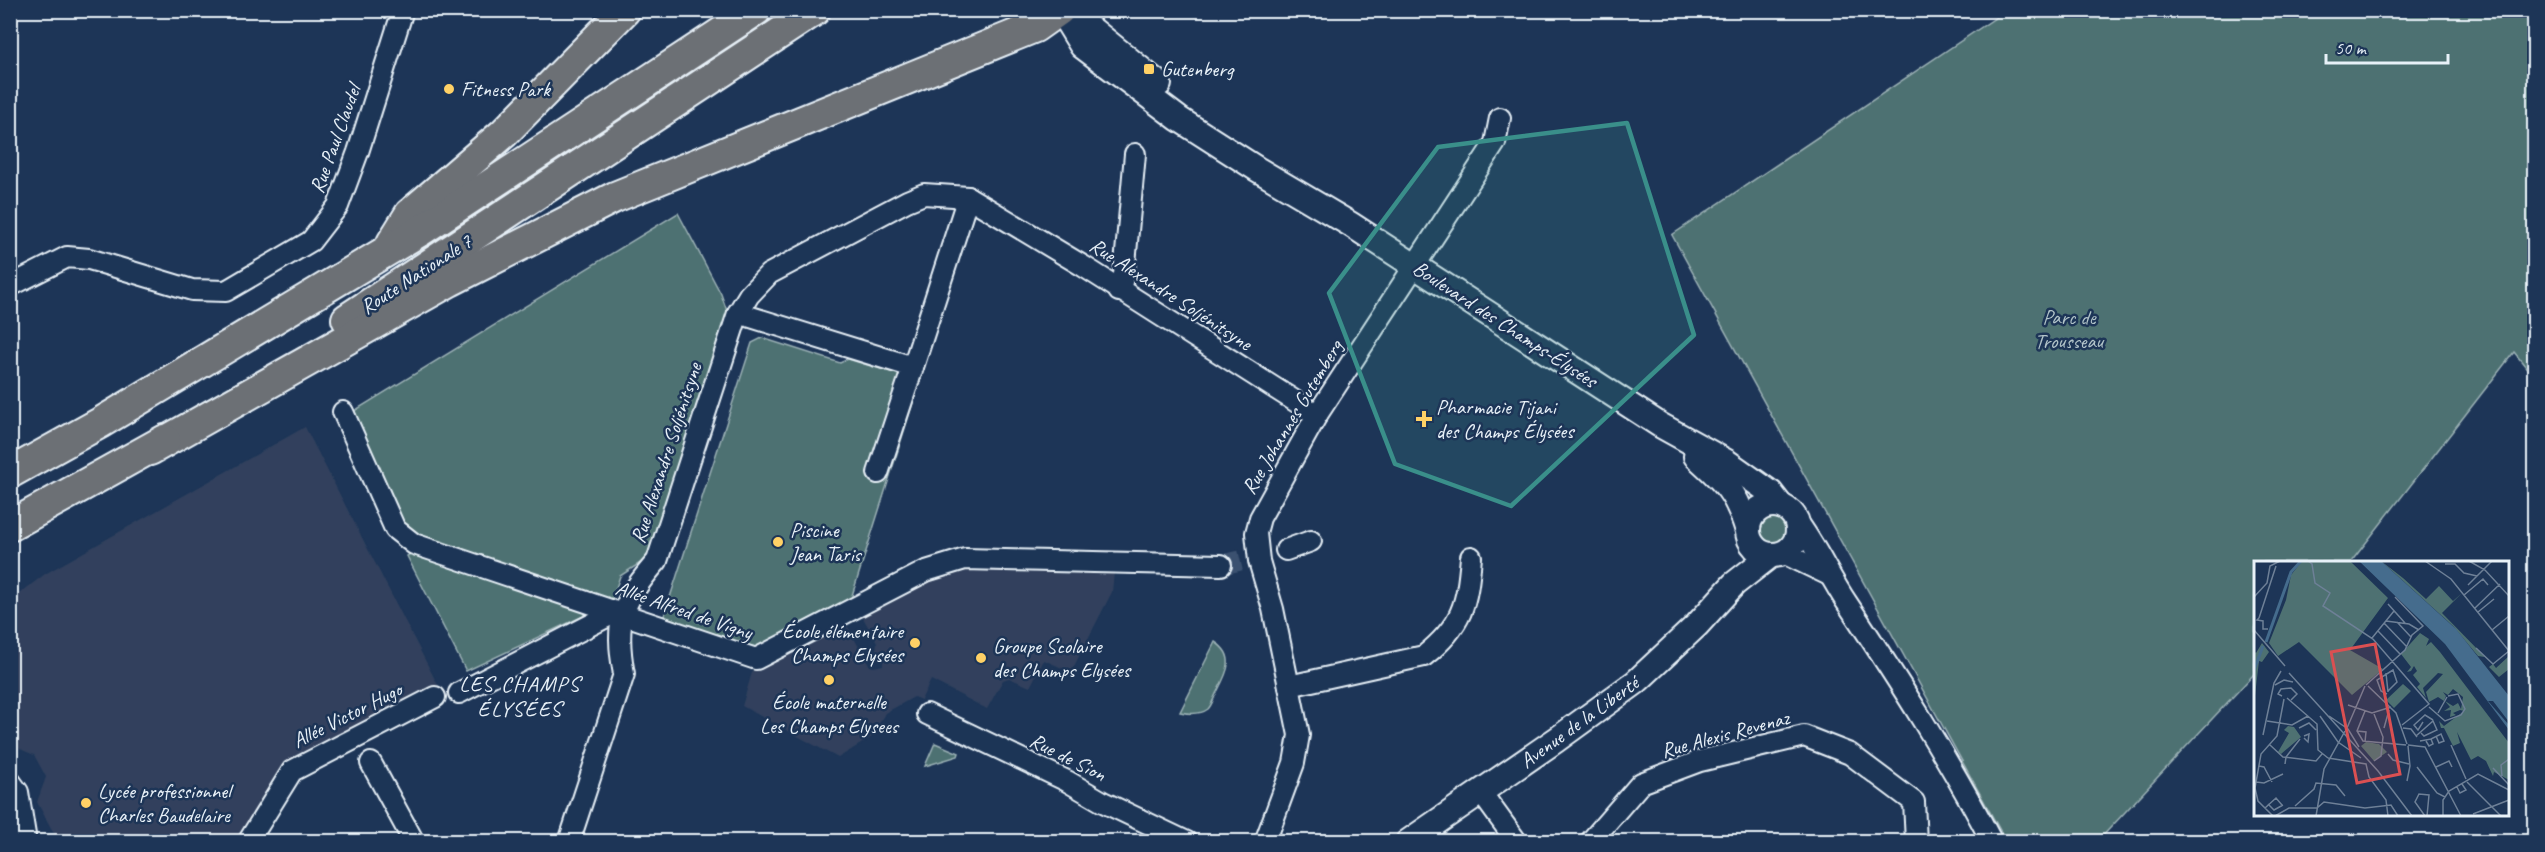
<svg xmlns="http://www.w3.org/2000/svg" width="2545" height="852" font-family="Caveat,sans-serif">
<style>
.built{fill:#31415d}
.green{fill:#4e7172;stroke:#9bb1b5;stroke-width:1.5}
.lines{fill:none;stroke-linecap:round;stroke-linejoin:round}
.minor-tunnel{stroke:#3b516f;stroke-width:20;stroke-dasharray:20 10;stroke-linecap:butt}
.minor-casing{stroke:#e8f1f8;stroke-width:24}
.tertiary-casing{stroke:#e8f1f8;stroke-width:28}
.primary-casing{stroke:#e8f1f8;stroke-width:34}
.minor{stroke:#1d3557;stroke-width:20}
.tertiary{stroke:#1d3557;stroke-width:24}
.primary{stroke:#6c6f75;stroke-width:30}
.marked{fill:#3a8f8a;fill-opacity:0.2;stroke:#3a8f8a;stroke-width:4.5;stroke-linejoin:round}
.poi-dot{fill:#ffd166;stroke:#1d3557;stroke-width:2}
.labels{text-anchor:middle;stroke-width:5;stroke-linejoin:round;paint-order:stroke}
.poi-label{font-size:21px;fill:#e8f1f8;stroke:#1d3557;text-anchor:start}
.street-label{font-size:21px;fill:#e8f1f8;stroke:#1d3557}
.park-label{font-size:21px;fill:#b2c4c9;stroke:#1d3557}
.neighbourhood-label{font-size:22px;letter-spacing:1.5px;fill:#e8f1f8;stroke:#1d3557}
.inset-river{fill:none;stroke:#456c8d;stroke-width:3}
.inset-road{fill:none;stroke:#6e8097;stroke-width:1.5}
.view{fill:#da5052;fill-opacity:0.15;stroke:#da5052;stroke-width:3}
.inset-edge{fill:none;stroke:#e8f1f8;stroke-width:3}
</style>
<rect width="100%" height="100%" fill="#1d3557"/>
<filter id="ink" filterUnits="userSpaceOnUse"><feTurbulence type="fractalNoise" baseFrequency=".0167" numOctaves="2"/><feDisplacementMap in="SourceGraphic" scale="12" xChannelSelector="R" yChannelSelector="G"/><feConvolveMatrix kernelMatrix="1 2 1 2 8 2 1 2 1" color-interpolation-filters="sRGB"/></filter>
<g filter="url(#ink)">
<g class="built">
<path d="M305 427 440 689 283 773 243 841H58L37 802 46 777 34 755 11 745V600L45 574Z"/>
<path d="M965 559 1115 563 1112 592 1071 672 1044 660 1030 687 1009 678 1003 680 987 709 931 680 921 700 914 697 885 713 872 737 838 758 742 706 756 659 841 614 861 651 868 653 867 661 870 666 874 667 883 665V654L876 650 877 642 856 606Z"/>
</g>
<g class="green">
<path d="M2007 10 2534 11V377L2514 352 2351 562H2256L2255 673 2098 841H2006L1672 235Z"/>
<path d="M678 213 721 294 728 314 648 558 620 576 612 600 430 545 408 533 392 511 354 411Z"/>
<path d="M762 338 840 363 848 359 920 381 849 605 758 647 743 645 663 619 752 343Z"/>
<circle cx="1774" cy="531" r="13"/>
<path d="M415 551 596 610 466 671 407 556Z"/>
<path d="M1215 642C1237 656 1227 673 1217 692 1214 697 1212 705 1208 709 1200 715 1189 714 1180 712Z"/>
<path d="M935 743 959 753 958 756 925 766Z"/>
</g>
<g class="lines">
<path class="minor-tunnel" d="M1221 565 1286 550"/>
<g class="minor-casing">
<g id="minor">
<path d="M10 286 67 257 89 259 192 290 226 291 311 241 338 206 358 152 403 10"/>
<path d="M1119 291 1124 275 1135 154"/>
<path d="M738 313 913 367 968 197"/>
<path d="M343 412 395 529 414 544 756 659 926 571 965 559 1221 565"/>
<path d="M878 473 913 367"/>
<path d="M1797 521C1816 546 1829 576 1847 603 1898 680 1949 759 1992 842"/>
<path d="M1286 550 1311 541"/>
<path d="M1783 553 1829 575"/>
<path d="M1289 686 1424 656C1463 625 1467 604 1471 557"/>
<path d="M459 693 608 616"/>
<path d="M927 714 1067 781 1103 802 1187 842"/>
<path d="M371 763 414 842"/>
<path d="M10 781 18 792 25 835"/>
<path d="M1480 791 1517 842"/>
<path d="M248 842 292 771 435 697"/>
<path d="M569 842 624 674C614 621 622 601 657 561L738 313 749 295 769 274 907 201 924 194 968 197 1083 266 1317 415"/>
<path d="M1265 842 1294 763 1299 735 1273 609 1259 561 1256 533 1260 518 1317 415 1495 143 1500 118"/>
<path d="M1590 842 1641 783 1700 761 1804 736 1850 754 1914 802 1916 842"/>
</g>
</g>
<g class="tertiary-casing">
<g id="tertiary">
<path d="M1060 10 1082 46 1179 119 1257 169 1350 224 1660 425 1727 462 1771 493 1781 506"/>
<path d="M1065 13 1094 31 1159 84"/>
<path d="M1696 456C1726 483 1736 492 1748 531"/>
<circle cx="1773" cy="530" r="25"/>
<path d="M1408 842 1556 740 1636 682 1697 625 1734 584 1771 555"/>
</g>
</g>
<g class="primary-casing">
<g id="primary">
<path d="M392 243 410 214 504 133 625 10"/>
<path d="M347 319 815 10"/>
<path d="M150 450 450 281 615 197 1035 27 1059 10"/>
<path d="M10 473 100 423 420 231 756 10"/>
<path d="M10 526 165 440"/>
</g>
</g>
<use href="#minor" class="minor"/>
<use href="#tertiary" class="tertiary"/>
<use href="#primary" class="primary"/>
</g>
</g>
<path class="marked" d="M1627 123 1694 335 1511 506 1395 464 1329 293 1438 147Z"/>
<g class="poi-dot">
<rect x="1143" y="63" width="12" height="12" rx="3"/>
<circle cx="449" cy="89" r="6"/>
<path d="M1421 410h6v6h6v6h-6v6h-6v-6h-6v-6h6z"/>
<circle cx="778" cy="542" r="6"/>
<circle cx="915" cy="643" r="6"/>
<circle cx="981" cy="658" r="6"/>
<circle cx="829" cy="680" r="6"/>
<circle cx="86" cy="803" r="6"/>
</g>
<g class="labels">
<g class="poi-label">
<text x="1161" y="76">Gutenberg</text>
<text x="461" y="96">Fitness Park</text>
<text x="1436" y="414">Pharmacie Tijani<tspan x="1436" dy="24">des Champs Élysées</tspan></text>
<text x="790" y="537">Piscine<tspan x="790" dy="24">Jean Taris</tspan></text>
<text x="903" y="638" text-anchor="end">École élémentaire<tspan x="903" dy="24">Champs Elysées</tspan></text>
<text x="993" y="653">Groupe Scolaire<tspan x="993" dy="24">des Champs Elysées</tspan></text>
<text x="829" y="709" text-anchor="middle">École maternelle<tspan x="829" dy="24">Les Champs Elysees</tspan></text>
<text x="98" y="798">Lycée professionnel<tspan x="98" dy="24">Charles Baudelaire</tspan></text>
</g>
<g class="street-label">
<text transform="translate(335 139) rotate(-70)" y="7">Rue Paul Claudel</text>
<text transform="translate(416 274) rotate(-33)" y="7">Route Nationale 7</text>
<text transform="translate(1171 294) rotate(33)" y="7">Rue Alexandre Soljénitsyne</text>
<text transform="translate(1505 324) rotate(33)" y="7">Boulevard des Champs-Élysées</text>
<text transform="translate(1292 417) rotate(-59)" y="7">Rue Johannes Gutemberg</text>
<text transform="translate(666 453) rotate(-72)" y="7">Rue Alexandre Soljénitsyne</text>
<text transform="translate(684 610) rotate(19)" y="7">Allée Alfred de Vigny</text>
<text transform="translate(347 715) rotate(-27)" y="7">Allée Victor Hugo</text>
<text transform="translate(1579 722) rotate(-36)" y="7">Avenue de la Liberté</text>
<text transform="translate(1725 734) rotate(-15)" y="7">Rue Alexis Revenaz</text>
<text transform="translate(1068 757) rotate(27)" y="7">Rue de Sion</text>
</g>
<g class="park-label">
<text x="2069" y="324">Parc de<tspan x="2069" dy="24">Trousseau</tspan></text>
</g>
<g class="neighbourhood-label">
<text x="520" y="691">LES CHAMPS<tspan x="520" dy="25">ÉLYSÉES</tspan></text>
</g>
</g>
<g transform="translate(2254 561)">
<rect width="255" height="255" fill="#1d3557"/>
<path d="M48 0H96L134 37 96 89 129 108 98 134 45 81 24 95 15 82 32 39 37 14ZM127 0 149 17 172 38 185 25 199 40 208 32 188 52 231 96 224 95 199 65ZM166 72 175 78 172 85 177 81 186 91 255 182V219L240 211 239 215 232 200 224 195 217 199 203 171 206 182 199 185 190 167H187L185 160 190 165 210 150 206 149 199 152 202 154 196 156 197 149 190 150 196 146 191 140 199 145 204 142 207 148 209 136 199 128 194 134 189 131 192 135 190 140 184 136 175 141 172 131 189 113 184 112 169 127 172 137 163 126 166 123 159 114 163 110 160 105 157 110 153 111 157 106 147 93ZM8 82 15 91 8 101 5 100 0 143V90L2 92ZM255 95V108L245 116 235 106 239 103 242 107ZM149 123 157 130 140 147 132 139ZM34 165 40 166 47 176 27 193 24 191 35 172 30 169ZM112 181 125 183 133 191 120 200 107 185Z" fill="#4e7172"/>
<path d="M105 0H127L202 68 255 135V161L239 140H234L255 164V169L191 83Z" fill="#456c8d"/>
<path class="inset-river" d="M12 81 37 11 47 0M0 109 9 85"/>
<path class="inset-road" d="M54 0 58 3 61 22 76 32 69 45 119 78 175 143 148 164M171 0 197 18 255 90 239 103 222 87M215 0 231 9 255 35M191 3H201L210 12 223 15M214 24 238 0M210 34 229 18 234 24M0 36 13 22 16 5 26 0M134 43 151 62M221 47 246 23M224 51 240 38M5 57 22 5M5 57 3 59 9 60V68H14M132 60 155 63 165 69M143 61 157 76M130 62 153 86M0 69 31 105M238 69 255 55M124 70 146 93M118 77 140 50M35 112 124 210 158 255M132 112 134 131M21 124 30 119 39 121M112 124 151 89 158 74 169 65 141 36M114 125 142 152 153 183M133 133 127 130 123 119 139 109 143 121 134 130M28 135 24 133 27 128 37 127 43 133 37 139M33 137 63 163 64 189 74 197M94 144 118 152 137 146M175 146 191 160 207 154 211 148 204 133 194 135M111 150 103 170 109 180 152 184M184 152 193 136M120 153 129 176 127 195 120 200M66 155 84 181 107 197M75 155 94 168 105 186M13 160 38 164 54 155M169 161 164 169 160 164 171 154 179 159M45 167 55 162 62 169M93 167 111 125M130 167 135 149M149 167 157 168 163 176M103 170 112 171 111 181M9 174 20 122 27 110M162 175 179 160 183 169 170 175 167 172M50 177 54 181 55 173 50 175M177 178 187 173 190 180 185 182 182 175M166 180 177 178 179 183 175 185 172 180M16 184 29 196 62 200 68 193M154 184 171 186 207 255M197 184 212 218M134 193 139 199 155 203M74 197 112 203 115 216 132 239 134 255M31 203 32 196 46 178M5 205 10 206 18 221M163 206 183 232 191 236M182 206 195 200 198 206M239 207 255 224M248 215 247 204 255 198M153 220 156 205 154 185M2 221 10 222 29 213M213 221 247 255M203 226 206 232 212 229 208 223M14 243 20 249 29 244M41 245 60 228 62 222 82 224 91 235M11 247 22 237 28 244M219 253 255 239M19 255 4 240 1 227 7 193 23 175 30 138M21 255 35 247H63L70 241 111 247 137 244 144 255M62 255 70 208 91 170M171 255 161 241 165 233 175 234 173 255M189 255V239L195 230 224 213 255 229"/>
<path class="view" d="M121 83 146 213 103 222 77 91Z"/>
<rect width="255" height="255" class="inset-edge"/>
</g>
<rect width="2545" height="852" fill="none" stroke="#1d3557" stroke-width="36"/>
<rect x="18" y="18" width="2509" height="816" fill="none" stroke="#e8f1f8" stroke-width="2" filter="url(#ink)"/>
<path d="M2326 54v9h122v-9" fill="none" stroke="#e8f1f8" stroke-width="3"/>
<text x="2335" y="54" font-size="18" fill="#e8f1f8" stroke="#1d3557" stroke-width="4.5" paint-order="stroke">50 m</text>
</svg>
